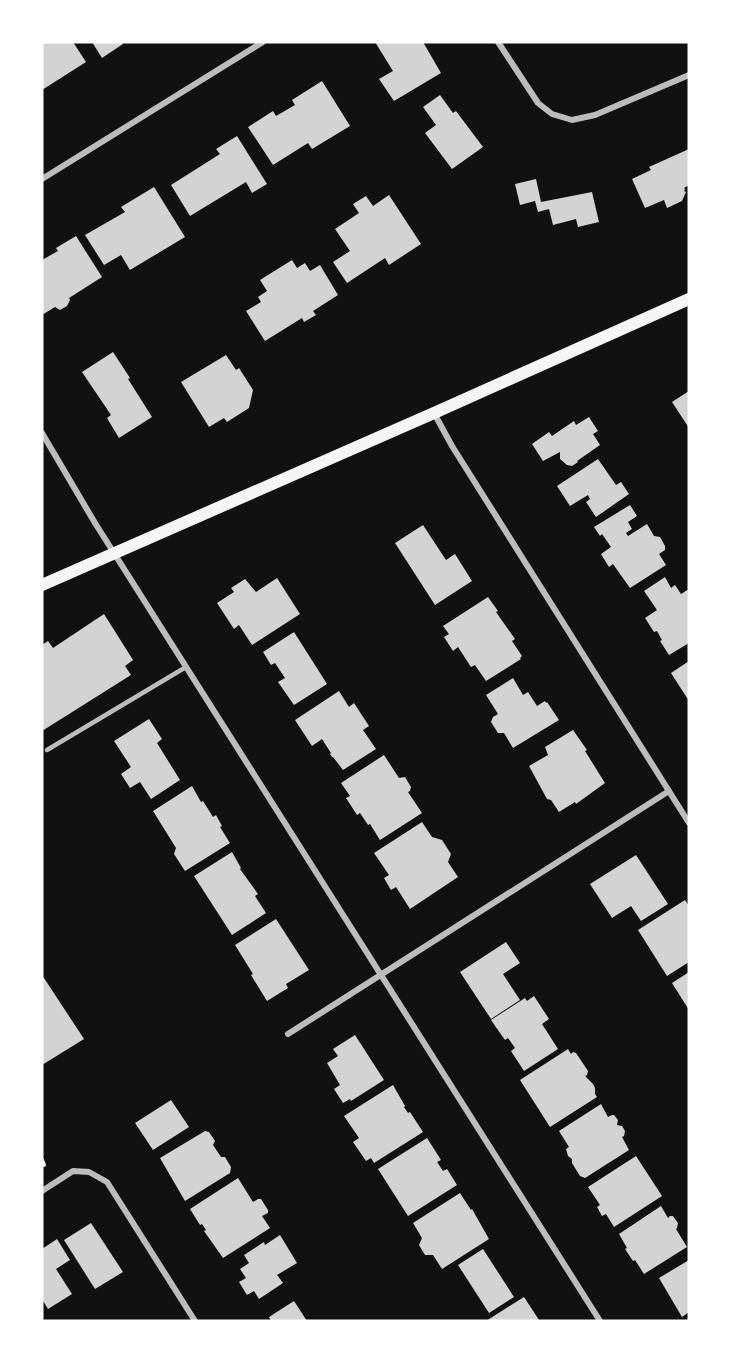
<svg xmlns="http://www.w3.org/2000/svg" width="731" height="1363" font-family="'Open Sans',sans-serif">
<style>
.building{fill:#d3d3d3}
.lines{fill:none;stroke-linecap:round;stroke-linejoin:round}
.path{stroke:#f5f5f5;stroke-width:4}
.service{stroke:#bcbcbc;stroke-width:4.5}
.minor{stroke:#bcbcbc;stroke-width:6}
.secondary{stroke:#f5f5f5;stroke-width:12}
</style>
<rect width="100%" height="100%" fill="#111"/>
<g class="building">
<path d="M42 42H73L86 62 42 90Z"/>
<path d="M92 42H122L123 44 102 58Z"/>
<path d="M375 42H423L441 73 394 101 379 79 393 71Z"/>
<path d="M322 81 350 126 312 149 308 143 273 165 248 127 273 111 276 116 295 105 292 100Z"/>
<path d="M440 95 453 113 456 111 483 147 452 169 425 133 436 125 423 107Z"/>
<path d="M237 136 267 184 252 193 246 182 190 216 171 185 220 154 216 149Z"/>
<path d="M689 149V185L684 188 685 189 684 191 686 192 682 201 667 208 664 200 645 208 632 179 651 170 649 167Z"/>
<path d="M536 179 541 202 592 192 599 222 578 227 576 219 553 225 549 209 538 212 535 201 520 205 515 184Z"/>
<path d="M154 187 185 237 130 270 121 255 104 265 85 235 125 212 121 207Z"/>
<path d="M389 195 421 244 389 265 385 258 347 283 333 262 350 251 335 229 359 213 353 204 366 196 373 206Z"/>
<path d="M76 236 102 277 69 298 70 300 67 306 60 310 55 307 42 315V260L58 251 56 248Z"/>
<path d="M292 260 297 268 305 263 310 271 320 265 338 295 313 311 316 315 304 322 302 318 265 341 246 311 261 302 258 297 267 291 260 280Z"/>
<path d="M113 352 130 378 128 379 152 417 119 438 107 418 111 415 82 372Z"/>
<path d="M226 355 236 370 239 368 253 390 249 408 227 422 224 418 209 427 181 382Z"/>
<path d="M689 391V428L672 402Z"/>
<path d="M589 417 598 431 593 434 600 445 577 461 578 462 572 466 567 465 560 459V452L543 461 532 444 549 432 552 436 574 421 576 425Z"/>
<path d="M598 459 616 485 621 482 629 494 596 517 586 502 590 499 588 495 570 506 557 486Z"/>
<path d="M630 505 637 516 628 522 632 529 626 533 628 536 647 524 654 536 660 537 665 546V550L659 554 666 565 630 588 613 564 609 567 601 554 611 547 602 534 600 536 594 527Z"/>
<path d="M423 525 446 560 455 554 472 581 435 605 395 543Z"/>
<path d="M665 577 671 588 675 585 681 594 689 589V643L669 655 660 641 662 640 657 631 654 632 645 618 657 610 644 591Z"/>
<path d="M277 578 300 614 252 645 239 625 234 629 217 603 234 592 231 588 245 579 256 592Z"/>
<path d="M488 597 498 611 496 612 515 639 512 641 522 656 520 658 521 659 486 681 475 665 471 667 458 647 453 651 444 637 449 634 443 626Z"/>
<path d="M104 614 133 660 125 666 131 675 42 731V645L48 641 53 648Z"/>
<path d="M294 632 327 684 294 705 278 682 285 678 275 663 271 665 263 652Z"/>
<path d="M689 661V701L671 673Z"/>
<path d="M513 678 523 695 528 692 537 706 545 701 546 703 547 702 559 720 513 748 504 733H498L491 722 493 717 498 714 486 695Z"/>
<path d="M339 691 349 707 354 703 369 726 363 730 376 749 343 770 333 757H332L330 754 331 753 322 739 312 746 295 720Z"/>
<path d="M149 719 162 739 157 743 180 780 151 799 140 782 130 788 121 774 131 767 114 741Z"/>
<path d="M573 730 587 750 585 751 605 783 576 804 575 802 559 812 551 800 547 799 529 766 548 755 545 747Z"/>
<path d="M384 755 399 778 405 777 411 787 410 791 408 792 422 813 380 840 370 824 368 825 360 813 357 815 346 798 350 796 341 783Z"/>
<path d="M192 786 201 802 203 801 213 817 216 815 222 826 220 827 230 843 185 871 174 854 176 848 153 811Z"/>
<path d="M422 822 432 837 442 840 451 854 448 862 458 877 410 909 396 887 391 890 384 878 389 875 374 853Z"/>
<path d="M232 852 241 868 240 869 258 894 255 896 266 913 232 935 194 876Z"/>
<path d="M636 855 668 904 641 921 631 906 612 918 590 884Z"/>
<path d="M685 900 689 906V962L667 976 638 930Z"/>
<path d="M276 919 309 970 286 984 288 988 267 1001 251 975 253 974 235 945Z"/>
<path d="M506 942 520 963 503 974 520 1000 491 1019 460 972Z"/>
<path d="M689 972V1010L672 983Z"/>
<path d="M42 975 84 1039 42 1065Z"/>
<path d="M534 996 549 1019 542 1024 558 1049 524 1071 511 1051 515 1048 508 1038 505 1040 491 1020 525 998 527 1001Z"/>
<path d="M355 1035 384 1080 351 1101 350 1099 343 1103 334 1089 340 1085 327 1063 338 1056 333 1049Z"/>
<path d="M568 1049 571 1054 573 1052 576 1053 588 1071 587 1075 585 1076 593 1084 595 1088V1094L597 1097 550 1127 520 1080Z"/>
<path d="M393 1085 405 1106 404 1107 408 1113 410 1112 423 1132 374 1163 371 1158 366 1161 353 1142 359 1138 344 1116Z"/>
<path d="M171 1100 189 1127 153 1150 135 1123Z"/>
<path d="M601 1104 608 1117 612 1115H614L618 1120 617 1125 622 1126 625 1131 624 1136 622 1137 629 1150 585 1178 580 1176 572 1163V1159L568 1156 566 1149 569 1147 559 1131Z"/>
<path d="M205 1131 209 1132 215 1141 213 1145 221 1157H225L231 1167 230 1173 185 1201 160 1158Z"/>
<path d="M427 1138 441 1160 437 1162 443 1171 447 1169 457 1185 408 1216 378 1169Z"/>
<path d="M636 1156 662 1196 614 1227 606 1214 602 1216 597 1207 600 1205 588 1187Z"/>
<path d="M238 1178 253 1202 258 1199H261L268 1210V1213L262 1216 270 1228 223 1258 204 1231 206 1230 202 1224 200 1225 190 1209Z"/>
<path d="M460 1193 471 1210 472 1209 489 1239 442 1269 433 1255H425L419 1245 422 1238 413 1223Z"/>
<path d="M661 1206 668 1218 670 1216H673L678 1223 677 1228 676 1229 687 1247 644 1274 635 1260 633 1261 625 1249 627 1248 619 1234Z"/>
<path d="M91 1223 123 1272 95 1289 64 1240Z"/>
<path d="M280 1235 297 1263 277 1275 283 1283 259 1299 254 1291 247 1295 239 1282 246 1278 240 1269 249 1263 244 1255 264 1242 265 1245Z"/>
<path d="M57 1239 70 1260 56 1269 72 1294 48 1309 42 1299V1249Z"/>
<path d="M483 1249 514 1297 489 1313 458 1265Z"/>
<path d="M689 1260V1312L682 1317 659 1278Z"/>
<path d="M524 1297 539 1320 536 1321H486Z"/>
<path d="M294 1301 307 1321H271L269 1317Z"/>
</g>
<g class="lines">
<path class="path" d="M42 1160 44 1165"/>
<path class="service" d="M47 750 186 667"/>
<g class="minor">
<path d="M498 42 538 103 552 114 572 120 595 115 689 75"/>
<path d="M42 179 263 42"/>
<path d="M434 413 452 446 689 823"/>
<path d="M42 433 95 523 600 1321"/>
<path d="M288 1034 669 791"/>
<path d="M42 1191 73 1171 89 1172 107 1182 195 1321"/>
</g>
<path class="secondary" d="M42 585 434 413 689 299"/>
</g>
<rect width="731" height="1363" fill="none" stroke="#ffffff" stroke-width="87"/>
</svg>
